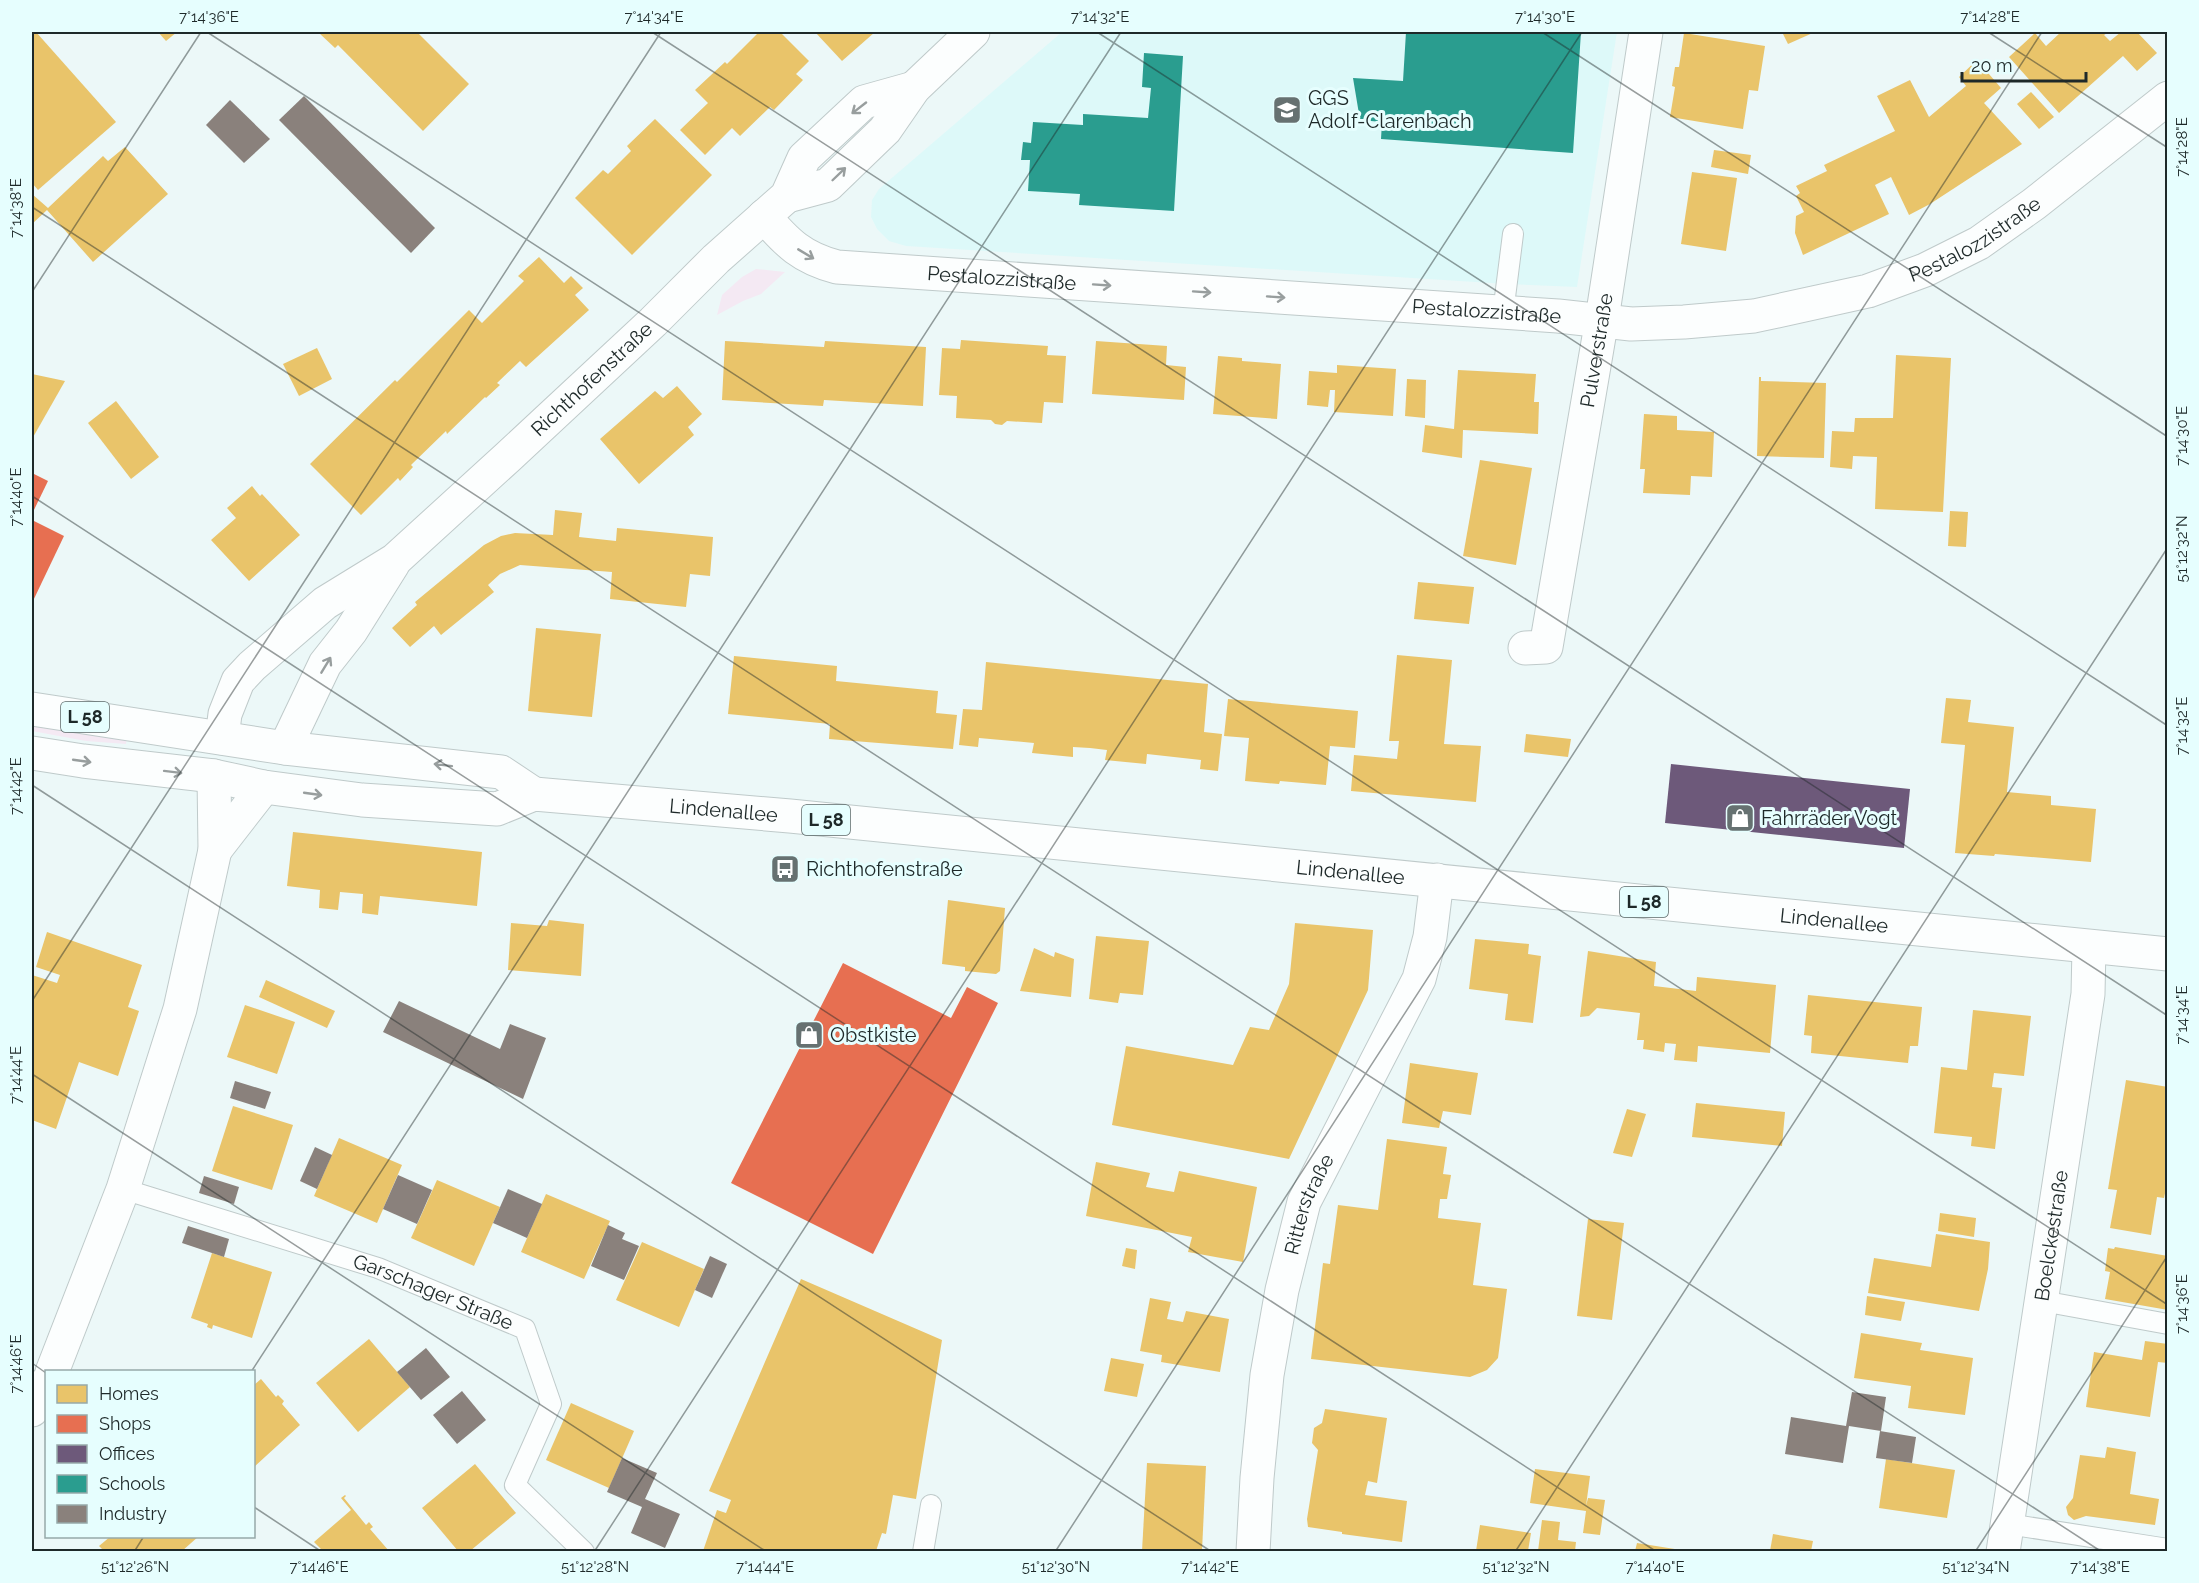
<svg xmlns="http://www.w3.org/2000/svg" width="2199" height="1583" font-family="Raleway,sans-serif">
<style>
.built{fill:#ddf9f9}
.green{fill:#f4e9f3}
.homes{fill:#e9c46a}
.shops{fill:#e76f51}
.offices{fill:#6d597a}
.schools{fill:#2a9d8f}
.industry{fill:#8a817c}
.lines{fill:none;stroke-linecap:round;stroke-linejoin:round}
.service-casing{stroke:#bfcaca;stroke-width:22}
.minor-casing{stroke:#bfcaca;stroke-width:35}
.primary-casing{stroke:#bfcaca;stroke-width:35}
.service{stroke:#fcfefe;stroke-width:20}
.minor{stroke:#fcfefe;stroke-width:33}
.primary{stroke:#fcfefe;stroke-width:33}
.oneway{stroke:#989e9e}
.ticks{fill:none;stroke:#1e2929;stroke-width:1.5;stroke-opacity:0.45}
.labels{text-anchor:middle;stroke-width:6;stroke-linejoin:round;paint-order:stroke}
.shield{fill:#e6fefe;stroke:#5a6969;stroke-width:1.5}
.shield-label{font-size:18px;font-weight:bold;fill:#1e2929}
.poi-label{font-size:20px;fill:#1e2929;stroke:#e6fefe;text-anchor:start}
.street-label{font-size:20px;fill:#1e2929;stroke:#e6fefe}
.neatline{fill:none;stroke:#1e2929;stroke-width:2}
.ticks-label{font-size:15px;text-anchor:middle;fill:#1e2929}
</style>
<rect width="100%" height="100%" fill="#ecf8f8"/>
<path class="built" d="M1062 32H1617L1577 287 1507 284 906 246 889 241 877 229 871 217 872 200 879 189Z"/>
<g class="green">
<path d="M756 269 785 272 761 294 743 301 717 315 722 295 742 277Z"/>
<path d="M32 722 127 736 126 744 86 741 32 731Z"/>
</g>
<g class="homes">
<path d="M32 32H36L116 122 38 190 32 183Z"/>
<path d="M158 32H177L166 41Z"/>
<path d="M318 32H417L469 84 423 131 338 45 335 48Z"/>
<path d="M759 32H780L809 61 796 74 803 80 774 110 770 107 740 136 732 128 705 155 680 130 708 103 695 90 725 62 727 64Z"/>
<path d="M815 32H875L842 61Z"/>
<path d="M1782 32H1815L1788 44Z"/>
<path d="M2061 32H2109L2104 35 2110 41 2121 32H2137L2157 53 2137 71 2123 56 2059 113 2009 57 2035 33 2046 46Z"/>
<path d="M1684 33 1765 46 1758 91 1749 90 1743 129 1670 117 1675 87 1672 86 1675 67H1679Z"/>
<path d="M1977 60 2001 88 1984 103 2022 144 1930 204 1909 215 1891 177 1875 185 1889 214 1803 255 1795 233 1796 216 1804 212 1796 196 1800 193 1796 186 1827 171 1824 165 1895 131 1877 96 1910 80 1929 117 1966 86 1959 77Z"/>
<path d="M2031 92 2054 117 2039 129 2017 104Z"/>
<path d="M655 119 712 175 632 255 575 198 603 170 608 174 631 151 627 146Z"/>
<path d="M125 147 168 194 93 262 47 210 32 224V194L48 208 103 156 108 161Z"/>
<path d="M1714 150 1751 155 1748 174 1711 167Z"/>
<path d="M1692 172 1737 178 1726 251 1681 244Z"/>
<path d="M539 257 564 283 571 276 583 288 575 295 589 310 526 367 520 361 497 383 500 385 486 398 485 397 447 434 446 431 411 465 413 467 400 481 398 478 361 515 310 464 395 380 397 382 469 310 482 323 524 281 518 276Z"/>
<path d="M961 340 1048 346 1047 355 1066 356 1063 403 1044 402 1042 423 1007 421 1002 425 995 424 991 420 956 418 957 396 939 395 942 348 960 349Z"/>
<path d="M725 341 824 347 825 341 926 347 923 406 824 400 823 406 722 400Z"/>
<path d="M1096 341 1167 346 1166 365 1186 367 1184 400 1092 394Z"/>
<path d="M317 348 332 379 299 396 283 364Z"/>
<path d="M1896 355 1951 358 1943 512 1875 509 1877 457 1853 456 1852 469 1830 467 1832 431 1854 432 1855 418H1893Z"/>
<path d="M1218 356 1242 358V361L1281 364 1277 419 1213 414Z"/>
<path d="M1337 365 1396 369 1393 416 1334 412 1335 390H1330L1328 407 1307 405 1309 371 1337 373Z"/>
<path d="M1458 370 1536 374 1534 402H1539L1538 434 1463 430 1462 458 1422 452 1425 425 1454 429Z"/>
<path d="M32 374 65 381 32 439Z"/>
<path d="M1759 377H1761V381L1826 383 1824 458 1757 456Z"/>
<path d="M1407 379 1426 380 1425 418 1405 416Z"/>
<path d="M677 386 702 414 688 427 694 435 639 484 600 439 655 391 663 398Z"/>
<path d="M116 401 159 457 131 479 88 423Z"/>
<path d="M1644 414 1677 416V430L1714 432 1712 477 1691 476 1690 495 1643 493 1645 469H1640Z"/>
<path d="M1480 460 1532 468 1516 565 1463 556Z"/>
<path d="M252 486 260 496 262 494 300 535 249 581 211 540 236 518 227 508Z"/>
<path d="M555 510 582 513 579 537 616 541 617 528 713 537 710 576 690 574 686 607 610 599 612 572 520 565 500 574 488 585 494 592 441 635 434 626 410 647 392 628 417 605 415 602 484 545 501 536 515 533 553 535Z"/>
<path d="M1950 511 1968 512 1966 547 1948 546Z"/>
<path d="M1418 582 1474 587 1469 624 1414 619Z"/>
<path d="M536 628 601 634 592 717 528 711Z"/>
<path d="M1397 655 1452 660 1444 744 1481 746 1476 802 1351 791 1354 755 1397 759 1399 741H1389Z"/>
<path d="M734 656 837 666 836 681 938 691 936 713 957 715 953 749 829 739 830 724 728 714Z"/>
<path d="M986 662 1208 684 1204 732 1222 734 1218 771 1200 769 1201 760 1147 754 1146 764 1105 760 1107 750 1090 748 1073 747V757L1032 753 1034 743 979 738 978 747 959 745 963 709 982 710Z"/>
<path d="M1946 698 1971 700 1968 722 2014 727 2007 792 2051 796V805L2096 809 2091 862 1995 854 1994 856 1955 853 1965 745 1941 743Z"/>
<path d="M1228 699 1358 711 1355 748 1330 746 1326 785 1280 781 1279 784 1245 781 1249 738 1224 736Z"/>
<path d="M1526 734 1571 739 1568 757 1524 752Z"/>
<path d="M293 832 482 852 477 906 380 896 378 915 362 913 363 894 340 892 338 910 319 908 320 890 287 886Z"/>
<path d="M948 900 1005 908 1000 971 996 974 965 971V967L942 964Z"/>
<path d="M549 920 584 924 581 976 508 970 511 923 547 926Z"/>
<path d="M1295 923 1373 930 1368 990 1289 1159 1112 1125 1126 1046 1233 1065 1250 1027 1269 1030 1289 984Z"/>
<path d="M47 932 142 965 128 1007 139 1011 118 1076 79 1062 56 1129 32 1120V975L57 983 60 975 36 967Z"/>
<path d="M1096 936 1149 941 1143 995 1120 993 1118 1003 1089 999Z"/>
<path d="M1475 939 1529 944 1528 954 1541 956 1533 1023 1505 1020 1508 994 1469 989Z"/>
<path d="M1034 948 1054 957 1055 952 1074 959 1071 997 1020 991Z"/>
<path d="M1588 951 1656 962 1654 986 1696 991 1697 977 1776 985 1770 1053 1698 1046 1697 1062 1674 1060 1676 1044 1665 1043 1664 1052 1643 1049 1644 1040H1637L1640 1013 1597 1008 1589 1016 1580 1017Z"/>
<path d="M266 980 335 1011 327 1028 259 997Z"/>
<path d="M1808 995 1922 1007 1918 1046H1910L1908 1063 1811 1053 1812 1036 1804 1035Z"/>
<path d="M245 1005 295 1022 277 1074 227 1057Z"/>
<path d="M1973 1010 2031 1016 2024 1076 1994 1073 1992 1087 2002 1088 1995 1149 1971 1146 1972 1137 1934 1133 1941 1067 1967 1070Z"/>
<path d="M1410 1063 1478 1073 1471 1115 1443 1111 1439 1128 1402 1123Z"/>
<path d="M2126 1080 2168 1087V1179L2164 1198 2157 1197 2151 1235 2110 1228 2117 1190 2108 1189Z"/>
<path d="M1696 1103 1785 1112 1782 1146 1692 1137Z"/>
<path d="M233 1106 293 1125 272 1190 212 1171Z"/>
<path d="M1627 1109 1646 1114 1632 1157 1613 1153Z"/>
<path d="M339 1138 402 1165 377 1223 314 1196Z"/>
<path d="M1387 1139 1447 1147 1443 1174 1451 1175 1447 1199H1440L1438 1218 1481 1223 1473 1285 1507 1289 1498 1358 1487 1370 1470 1377 1311 1359 1323 1263 1330 1264 1338 1205 1378 1210Z"/>
<path d="M1096 1162 1150 1173 1146 1187 1174 1192 1179 1171 1257 1187 1243 1262 1188 1252 1192 1237 1086 1216Z"/>
<path d="M437 1180 500 1207 474 1266 411 1238Z"/>
<path d="M546 1194 610 1221 584 1279 521 1252Z"/>
<path d="M1940 1213 1976 1218 1974 1237 1938 1231Z"/>
<path d="M1588 1219 1624 1223 1612 1320 1577 1316Z"/>
<path d="M1936 1234 1990 1242 1988 1269 1979 1311 1868 1293 1874 1258 1931 1267Z"/>
<path d="M642 1242 704 1269 679 1327 616 1300Z"/>
<path d="M2115 1247 2168 1256V1310L2105 1299 2110 1272 2105 1271 2108 1248 2114 1249Z"/>
<path d="M1126 1248 1137 1250 1135 1269 1122 1266Z"/>
<path d="M212 1253 272 1272 252 1338 213 1325 212 1329 207 1327 208 1324 191 1318Z"/>
<path d="M801 1279 942 1340 916 1499 893 1495 886 1534 882 1533 876 1551H703L717 1510 726 1513 731 1500 709 1491Z"/>
<path d="M1867 1296 1905 1302 1901 1321 1865 1315Z"/>
<path d="M1150 1298 1171 1302 1167 1319 1183 1322 1186 1311 1229 1319 1220 1372 1161 1362 1162 1355 1140 1351Z"/>
<path d="M1861 1333 1922 1343 1920 1350 1973 1358 1965 1415 1908 1408 1911 1386 1854 1378Z"/>
<path d="M369 1339 410 1387 358 1432 316 1383Z"/>
<path d="M2145 1341 2168 1344V1363L2158 1362 2150 1417 2086 1407 2094 1352 2142 1360Z"/>
<path d="M1111 1358 1144 1364 1137 1397 1104 1391Z"/>
<path d="M261 1379 276 1397 278 1395 284 1401 282 1404 300 1425 254 1467V1385Z"/>
<path d="M571 1403 634 1431 609 1488 546 1460Z"/>
<path d="M1325 1409 1387 1418 1377 1483 1368 1481 1365 1495 1407 1501 1402 1542 1342 1534V1532L1308 1527 1307 1519 1318 1450 1312 1443 1314 1428 1322 1423Z"/>
<path d="M2107 1447 2136 1452 2130 1494 2159 1499 2155 1525 2086 1516 2074 1520 2068 1515 2066 1507 2073 1498 2080 1455 2105 1458Z"/>
<path d="M1886 1459 1955 1470 1947 1518 1879 1508Z"/>
<path d="M1147 1463 1206 1466 1202 1551H1142Z"/>
<path d="M475 1464 516 1513 470 1551H458L422 1508Z"/>
<path d="M1535 1469 1590 1476 1586 1506 1588 1498 1605 1500 1600 1535 1583 1533 1586 1511 1530 1503Z"/>
<path d="M345 1495 346 1496 344 1498 366 1525 369 1522 373 1527 370 1529 389 1551H323L314 1542 351 1510 341 1498Z"/>
<path d="M1542 1520 1560 1522 1558 1540 1576 1542 1575 1551H1538Z"/>
<path d="M1480 1525 1531 1533 1528 1551H1476Z"/>
<path d="M1773 1534 1813 1541 1811 1551H1770Z"/>
<path d="M111 1536H199L182 1551H104L99 1546Z"/>
<path d="M1637 1543 1681 1550V1551H1635Z"/>
</g>
<g class="shops">
<path d="M32 473 48 481 32 514Z"/>
<path d="M32 520 64 536 32 603Z"/>
<path d="M843 963 951 1018 967 987 998 1003 873 1254 731 1183Z"/>
</g>
<path class="offices" d="M1671 764 1910 789 1904 848 1665 823Z"/>
<g class="schools">
<path d="M1406 32H1581L1573 153 1381 139 1382 122 1360 120 1353 78 1403 81Z"/>
<path d="M1144 53 1183 56 1174 211 1079 205 1080 194 1028 191 1030 160H1021L1023 142 1031 143 1033 122 1083 125V114L1148 118 1151 88 1142 87Z"/>
</g>
<g class="industry">
<path d="M304 96 435 228 411 253 279 120Z"/>
<path d="M230 100 270 139 244 163 206 125Z"/>
<path d="M399 1001 500 1049 510 1024 546 1038 523 1099 383 1032Z"/>
<path d="M235 1081 271 1092 265 1109 230 1098Z"/>
<path d="M315 1147 332 1155 317 1189 300 1181Z"/>
<path d="M398 1175 432 1190 417 1224 383 1209Z"/>
<path d="M204 1176 239 1187 234 1204 199 1193Z"/>
<path d="M508 1189 542 1204 527 1238 493 1223Z"/>
<path d="M608 1225 625 1233 622 1239 639 1246 624 1280 591 1266Z"/>
<path d="M188 1226 229 1239 224 1257 182 1243Z"/>
<path d="M710 1256 727 1264 712 1298 695 1290Z"/>
<path d="M426 1348 450 1377 421 1400 397 1372Z"/>
<path d="M462 1391 486 1420 457 1444 433 1415Z"/>
<path d="M1852 1392 1886 1397 1881 1431 1849 1426 1843 1463 1785 1454 1791 1417 1846 1426Z"/>
<path d="M1880 1431 1916 1437 1912 1463 1876 1458Z"/>
<path d="M622 1458 657 1473 645 1499 680 1514 665 1548 631 1533 642 1507 607 1492Z"/>
</g>
<g class="lines">
<g class="service-casing">
<g id="service">
<path d="M1503 313 1513 234"/>
<path id="s1" d="M123 1189 378 1268 525 1329 551 1404 515 1485 584 1552"/>
<path d="M2042 1301 2168 1324"/>
<path d="M2008 1524 2168 1549"/>
<path d="M923 1552 931 1505"/>
</g>
</g>
<g class="minor-casing">
<g id="minor">
<path d="M787 196 828 185 885 130 914 88 973 32"/>
<path id="s2" d="M764 216C787 243 802 258 837 267L1558 316 1631 324 1684 322 1754 316 1868 291 1925 270 1979 243 2034 204 2168 98"/>
<path id="s3" d="M1525 648 1546 647 1602 319 1646 32"/>
<path id="s4" d="M222 738 225 714 238 681 252 666 325 603 395 560 508 457 653 322 716 259 787 196 804 158 864 102 914 88"/>
<path d="M285 748 325 664 351 631 393 564"/>
<path d="M215 850 264 787"/>
<path d="M52 1372 123 1189 180 1009 215 850 214 776"/>
<path d="M32 1410 46 1383"/>
<path id="s5" d="M1253 1552 1257 1478 1267 1375 1282 1290 1304 1202 1419 979 1430 937 1437 880"/>
<path id="s6" d="M2003 1552 2088 994 2089 947"/>
</g>
</g>
<g class="primary-casing">
<g id="primary">
<path d="M32 709 285 748 501 772 534 794"/>
<path id="s7" d="M32 753 83 761 214 776 264 787 362 800 497 809 534 794 790 816 2168 954"/>
</g>
</g>
<use href="#service" class="service"/>
<use href="#minor" class="minor"/>
<use href="#primary" class="primary"/>
</g>
<defs><path id="oneway-shaft" d="M-6 0H5M1.5-3L5.5 0L1.5 3" fill="none" stroke-width="1.6" stroke-linecap="round" stroke-linejoin="round" transform="scale(1.5)"/></defs>
<g class="oneway">
<use href="#oneway-shaft" transform="translate(859 108) rotate(142)"/>
<use href="#oneway-shaft" transform="translate(839 174) rotate(-44)"/>
<use href="#oneway-shaft" transform="translate(806 254) rotate(31)"/>
<use href="#oneway-shaft" transform="translate(1102 285) rotate(4)"/>
<use href="#oneway-shaft" transform="translate(1202 292) rotate(4)"/>
<use href="#oneway-shaft" transform="translate(1276 297) rotate(4)"/>
<use href="#oneway-shaft" transform="translate(326 665) rotate(-59)"/>
<use href="#oneway-shaft" transform="translate(82 761) rotate(8)"/>
<use href="#oneway-shaft" transform="translate(443 765) rotate(-173)"/>
<use href="#oneway-shaft" transform="translate(173 772) rotate(7)"/>
<use href="#oneway-shaft" transform="translate(313 794) rotate(8)"/>
</g>
<path class="ticks" d="M207 32 2168 1305M652 32 2168 1016M1097 32 2168 726M1542 32 2168 437M1988 32 2168 148M32 207 2102 1552M32 292 201 32M32 496 1657 1552M32 785 1212 1552M32 1001 661 32M32 1074 767 1552M32 1363 46 1373M251 1372 1121 32M254 1507 322 1552M134 1552 144 1536M594 1552 1582 32M1055 1552 2042 32M1515 1552 2168 547M1975 1552 2168 1255"/>
<defs>
<g id="school-square" transform="scale(1.5)"><rect x="-9" y="-9" width="18" height="18" rx="4" fill="#667171" stroke="#e6fefe"/><path d="M0-5L7-2L0 1L-7-2ZM-4 1L0 2.5L4 1V4Q0 6-4 4Z" fill="#fff"/></g>
<g id="shop-square" transform="scale(1.5)"><rect x="-9" y="-9" width="18" height="18" rx="4" fill="#667171" stroke="#e6fefe"/><path d="M-5-2.5h2.3a2.7 3.5 0 0 1 5.4 0H5L5.5 6h-11ZM-1.5-2.5h3a1.5 2.3 0 0 0-3 0Z" fill="#fff"/></g>
<g id="bus-square" transform="scale(1.5)"><rect x="-9" y="-9" width="18" height="18" rx="4" fill="#667171" stroke="#e6fefe"/><path d="M-5-6H5V4H4V6H2V4H-2V6H-4V4H-5ZM-3.5-4V0h7V-4ZM-3.5 1.2v1.5H-2V1.2ZM2 1.2v1.5H3.5V1.2Z" fill="#fff"/></g>
</defs>
<g fill-rule="evenodd">
<use href="#school-square" x="1287" y="110"/>
<use href="#shop-square" x="1740" y="818"/>
<use href="#bus-square" x="785" y="869"/>
<use href="#shop-square" x="809" y="1035"/>
</g>
<g class="labels">
<g class="shield">
<rect x="61" y="702" width="48" height="30" rx="4.5"/>
<rect x="802" y="805" width="48" height="30" rx="4.5"/>
<rect x="1620" y="887" width="48" height="30" rx="4.5"/>
</g>
<g class="shield-label">
<text x="85" y="723">L 58</text>
<text x="826" y="826">L 58</text>
<text x="1644" y="908">L 58</text>
</g>
<g class="poi-label">
<text x="1308" y="105">GGS<tspan x="1308" dy="23">Adolf-Clarenbach</tspan></text>
<text x="1761" y="825">Fahrräder Vogt</text>
<text x="806" y="876">Richthofenstraße</text>
<text x="830" y="1042">Obstkiste</text>
</g>
<g class="street-label">
<text dy="7" stroke="none"><textPath href="#s2" startOffset="1246">Pestalozzistraße</textPath></text>
<text dy="7" stroke="none"><textPath href="#s2" startOffset="256">Pestalozzistraße</textPath></text>
<text dy="7" stroke="none"><textPath href="#s2" startOffset="742">Pestalozzistraße</textPath></text>
<text dy="7" stroke="none"><textPath href="#s3" startOffset="322">Pulverstraße</textPath></text>
<text dy="7" stroke="none"><textPath href="#s4" startOffset="526">Richthofenstraße</textPath></text>
<text dy="7" stroke="none"><textPath href="#s7" startOffset="699">Lindenallee</textPath></text>
<text dy="7" stroke="none"><textPath href="#s7" startOffset="1329">Lindenallee</textPath></text>
<text dy="7" stroke="none"><textPath href="#s7" startOffset="1815">Lindenallee</textPath></text>
<text dy="7" stroke="none"><textPath href="#s5" startOffset="354">Ritterstraße</textPath></text>
<text dy="7" stroke="none"><textPath href="#s6" startOffset="320">Boelckestraße</textPath></text>
<text dy="7" stroke="none"><textPath href="#s1" startOffset="327">Garschager Straße</textPath></text>
</g>
</g>
<rect width="2199" height="1583" fill="none" stroke="#e6fefe" stroke-width="66"/>
<rect x="45" y="1370" width="210" height="168" fill="#e6fefe" stroke="#96a9a9" stroke-width="1.5"/>
<rect x="57" y="1385" width="30" height="18" fill="#e9c46a" stroke="#96a9a9" stroke-width="1.5"/>
<text x="99" y="1400" font-size="18" fill="#1e2929">Homes</text>
<rect x="57" y="1415" width="30" height="18" fill="#e76f51" stroke="#96a9a9" stroke-width="1.5"/>
<text x="99" y="1430" font-size="18" fill="#1e2929">Shops</text>
<rect x="57" y="1445" width="30" height="18" fill="#6d597a" stroke="#96a9a9" stroke-width="1.5"/>
<text x="99" y="1460" font-size="18" fill="#1e2929">Offices</text>
<rect x="57" y="1475" width="30" height="18" fill="#2a9d8f" stroke="#96a9a9" stroke-width="1.5"/>
<text x="99" y="1490" font-size="18" fill="#1e2929">Schools</text>
<rect x="57" y="1505" width="30" height="18" fill="#8a817c" stroke="#96a9a9" stroke-width="1.5"/>
<text x="99" y="1520" font-size="18" fill="#1e2929">Industry</text>
<path d="M1962 72v9h124v-9" fill="none" stroke="#1e2929" stroke-width="3"/>
<text x="1971" y="72" font-size="18" fill="#1e2929" stroke="#e6fefe" stroke-width="4.5" paint-order="stroke">20 m</text>
<rect x="33" y="33" width="2133" height="1517" class="neatline"/>
<g class="ticks-label">
<text x="209" y="22">7°14'36"E</text>
<text x="654" y="22">7°14'34"E</text>
<text x="1100" y="22">7°14'32"E</text>
<text x="1545" y="22">7°14'30"E</text>
<text x="1990" y="22">7°14'28"E</text>
<text transform="translate(2182 147) rotate(-90)" y="5">7°14'28"E</text>
<text transform="translate(16 208) rotate(-90)" y="5">7°14'38"E</text>
<text transform="translate(2182 436) rotate(-90)" y="5">7°14'30"E</text>
<text transform="translate(16 497) rotate(-90)" y="5">7°14'40"E</text>
<text transform="translate(2182 549) rotate(-90)" y="5">51°12'32"N</text>
<text transform="translate(2182 726) rotate(-90)" y="5">7°14'32"E</text>
<text transform="translate(16 786) rotate(-90)" y="5">7°14'42"E</text>
<text transform="translate(2182 1015) rotate(-90)" y="5">7°14'34"E</text>
<text transform="translate(16 1075) rotate(-90)" y="5">7°14'44"E</text>
<text transform="translate(2182 1304) rotate(-90)" y="5">7°14'36"E</text>
<text transform="translate(16 1364) rotate(-90)" y="5">7°14'46"E</text>
<text x="135" y="1572">51°12'26"N</text>
<text x="319" y="1572">7°14'46"E</text>
<text x="595" y="1572">51°12'28"N</text>
<text x="765" y="1572">7°14'44"E</text>
<text x="1056" y="1572">51°12'30"N</text>
<text x="1210" y="1572">7°14'42"E</text>
<text x="1516" y="1572">51°12'32"N</text>
<text x="1655" y="1572">7°14'40"E</text>
<text x="1976" y="1572">51°12'34"N</text>
<text x="2100" y="1572">7°14'38"E</text>
</g>
</svg>
